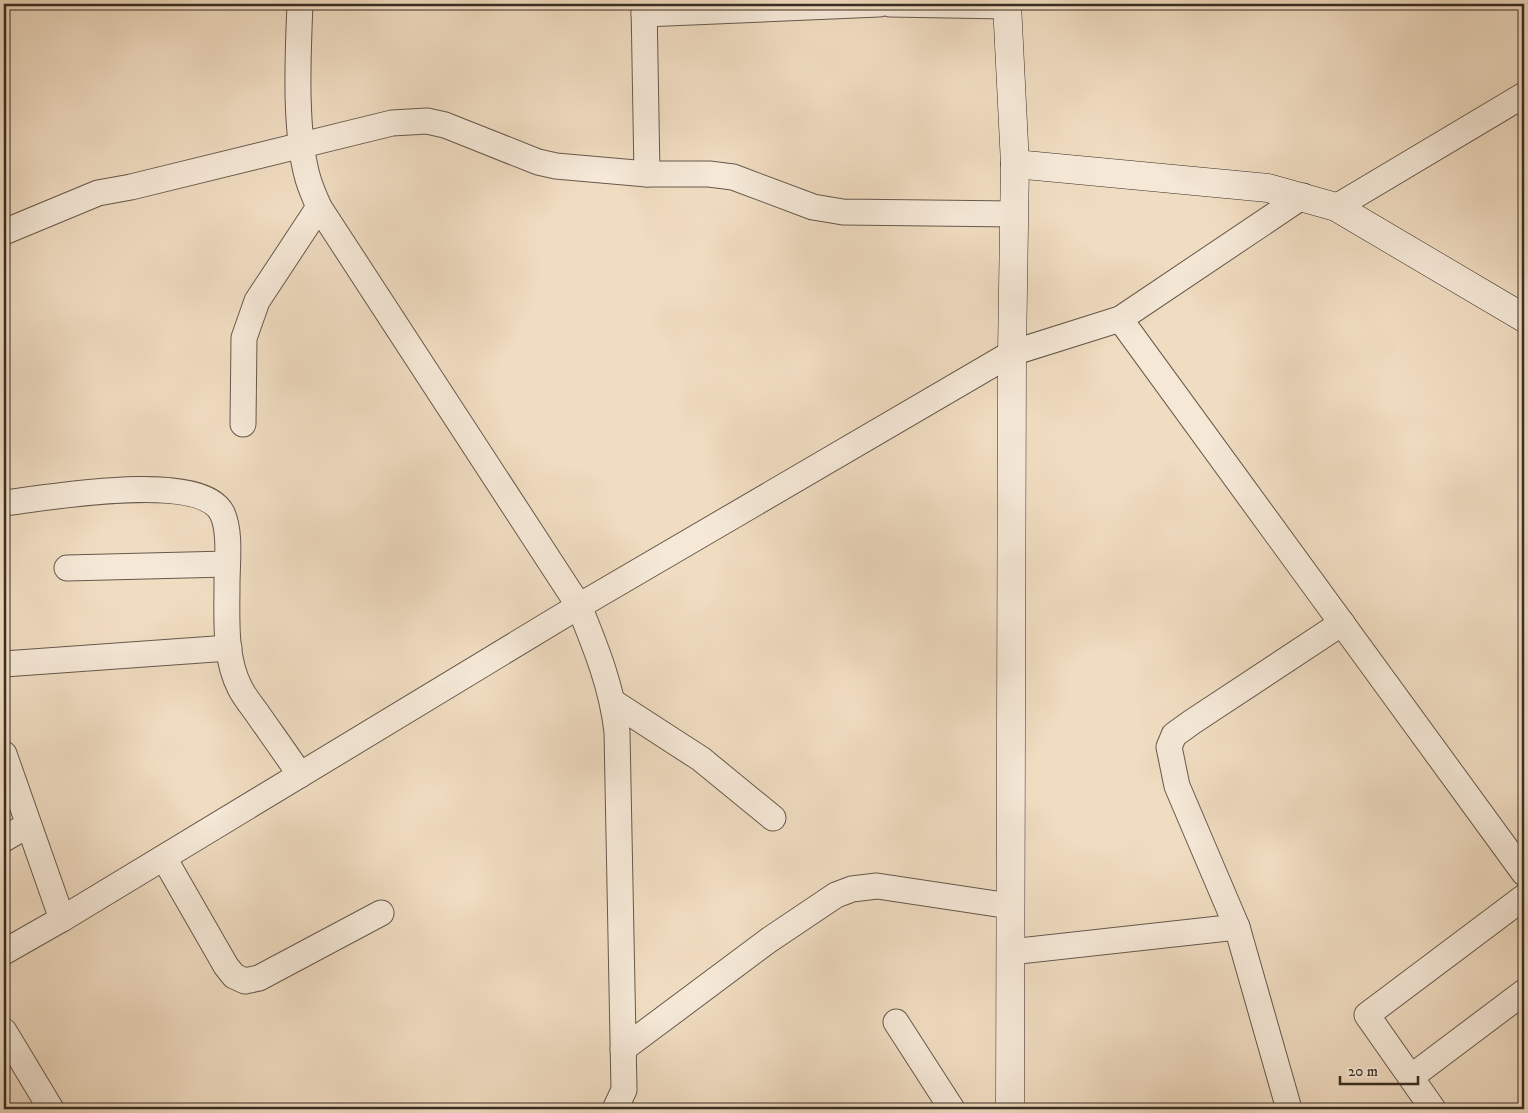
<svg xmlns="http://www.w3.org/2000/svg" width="1528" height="1113" font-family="'IM FELL DW Pica',serif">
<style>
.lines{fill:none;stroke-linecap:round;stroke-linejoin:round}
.street-casing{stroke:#66594b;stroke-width:27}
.secondary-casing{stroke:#382d24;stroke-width:29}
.street{stroke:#f5e8d7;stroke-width:25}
.secondary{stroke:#f5e8d7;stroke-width:28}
</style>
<rect width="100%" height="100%" fill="#f0dcc1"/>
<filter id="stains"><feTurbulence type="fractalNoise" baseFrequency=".004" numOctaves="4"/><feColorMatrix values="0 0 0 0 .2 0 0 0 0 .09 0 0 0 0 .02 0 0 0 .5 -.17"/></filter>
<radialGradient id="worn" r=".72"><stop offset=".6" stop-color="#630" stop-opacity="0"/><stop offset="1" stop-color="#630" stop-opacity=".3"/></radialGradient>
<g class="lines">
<g class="street-casing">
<g id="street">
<path d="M300 4C298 54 294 131 308 179 311 189 315 198 319 207L579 606C596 648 612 687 617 732L624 1090 615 1109"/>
<path d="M644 4 647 174"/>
<path d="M890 4 1007 6"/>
<path d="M644 14 879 4"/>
<path d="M1336 207 1524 95"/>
<path d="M4 232 98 193 131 187 392 123 427 121 445 125 538 162 556 166 647 174H709L733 177 813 207 843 212 1014 214"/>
<path d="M1120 319 1524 873"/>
<path d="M243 424 244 338 257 301 319 207"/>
<path d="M4 503C46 498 200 470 222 513 231 531 227 564 227 584 227 618 224 657 240 688 245 698 253 707 259 716 273 736 287 755 300 775"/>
<path d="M67 568 227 564"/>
<path d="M4 664 229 648"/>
<path d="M613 702 701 759 773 818"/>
<path d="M4 754 62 919"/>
<path d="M4 839 28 825"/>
<path d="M164 858 226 966 234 976 245 981 259 978 381 913"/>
<path d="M4 952 62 919 579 606 1012 353 1120 319 1303 196"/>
<path d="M1010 952 1237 927"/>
<path d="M896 1022 952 1109"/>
<path d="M4 1031 51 1109"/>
<path d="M623 1049 769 940 836 895 852 889 877 886 1010 906"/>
<path d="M1411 1077 1524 992"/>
<path d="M1289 1109 1237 927 1177 786 1169 747 1174 735 1192 722 1342 623"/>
<path d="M1433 1109 1367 1015 1524 897"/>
</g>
</g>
<g class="secondary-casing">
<g id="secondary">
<path d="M1007 4 1015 164 1012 353 1010 1109"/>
<path d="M1015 164 1268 188 1336 207 1524 318"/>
</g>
</g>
<use href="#street" class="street"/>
<use href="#secondary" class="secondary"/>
</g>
<rect width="1528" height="1113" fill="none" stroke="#f0dcc1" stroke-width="20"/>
<rect x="5" y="5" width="1518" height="1103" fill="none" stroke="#382d24" stroke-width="2.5"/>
<rect x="10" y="10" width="1508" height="1093" fill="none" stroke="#382d24"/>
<path d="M1340 1076v8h78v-8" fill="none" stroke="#382d24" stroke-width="2.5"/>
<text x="1348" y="1076" font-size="15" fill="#382d24" stroke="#f5e8d7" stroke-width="4" paint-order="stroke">20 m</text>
<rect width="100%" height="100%" filter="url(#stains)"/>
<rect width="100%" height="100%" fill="url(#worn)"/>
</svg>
